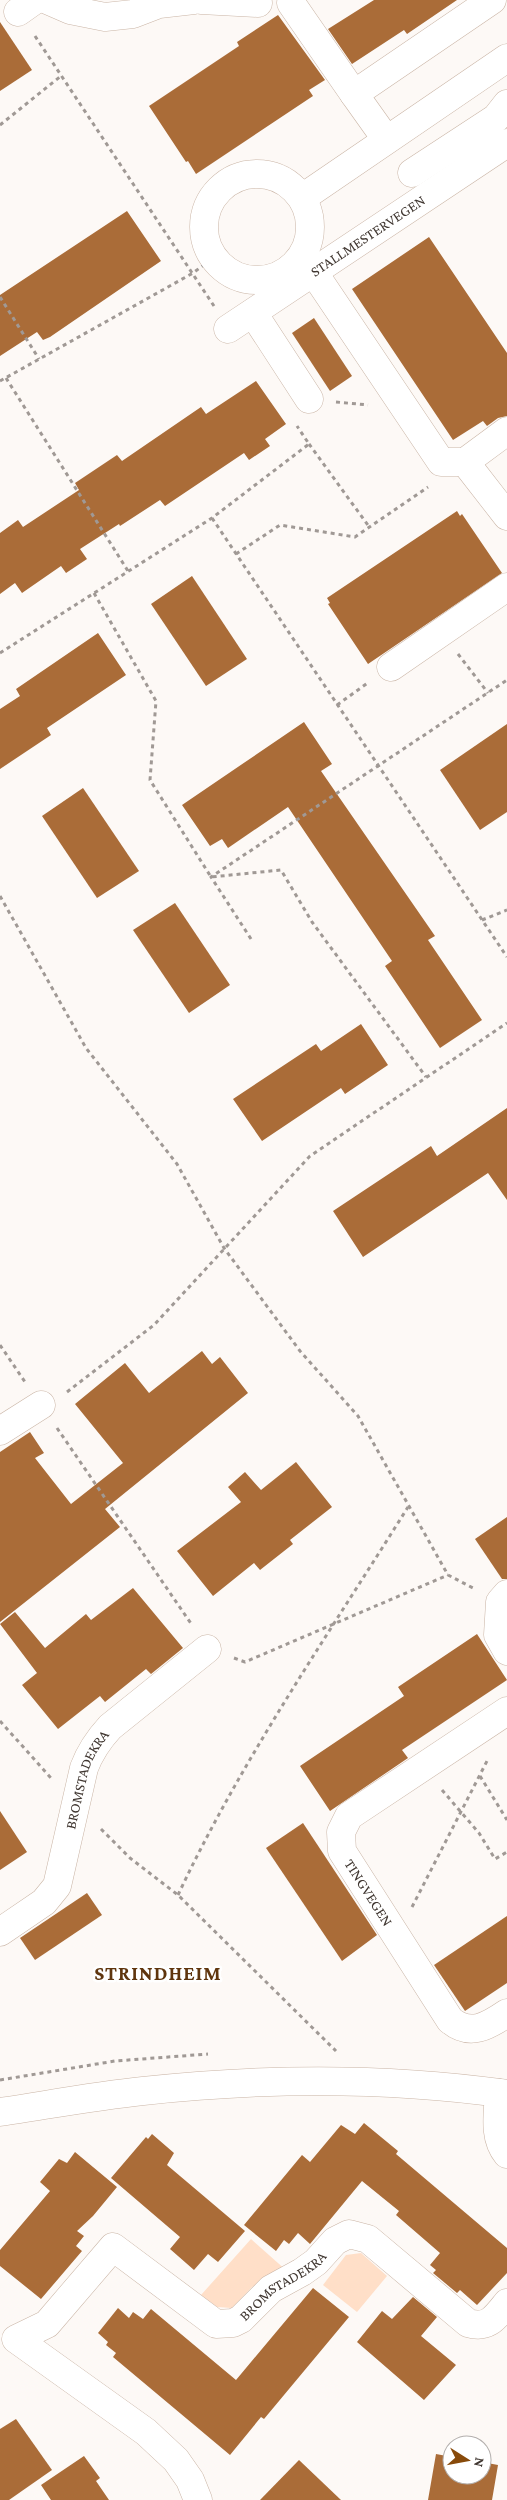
<svg xmlns="http://www.w3.org/2000/svg" width="507" height="2500" font-family="'Crimson Pro',serif">
<style>
.green{fill:#ffdfc8}
.building{fill:#aa6c38}
.lines{fill:none;stroke-linecap:round;stroke-linejoin:round}
.minor-casing{stroke:#cab5a6;stroke-width:29}
.path{stroke:#a09995;stroke-width:3;stroke-dasharray:4 4;stroke-linecap:butt}
.minor{stroke:#fff;stroke-width:28}
.labels{text-anchor:middle;stroke-width:5;stroke-linejoin:round;paint-order:stroke}
.street-label{font-size:15px;fill:#403731;stroke:#fff}
.district-label{font-size:20px;font-weight:bold;letter-spacing:1px;fill:#5f350d;stroke:#fff}
</style>
<rect width="100%" height="100%" fill="#fdf9f6"/>
<g class="green">
<path d="M251 2239 287 2271 252 2287 232 2308 217 2307 201 2295Z"/>
<path d="M361 2253 387 2276 357 2312 323 2285 346 2255Z"/>
</g>
<g class="building">
<path d="M374 0H457L407 34 404 30 352 64 328 29Z"/>
<path d="M278 15 325 80 309 90 313 96 196 174 188 161 186 162 149 106 239 46 237 42Z"/>
<path d="M0 22 32 70 0 91Z"/>
<path d="M127 211 161 261 50 337 43 340 37 332 0 356V295Z"/>
<path d="M429 237 507 353V416L498 418 487 426 483 421 453 440 352 289Z"/>
<path d="M314 318 352 376 330 391 292 333Z"/>
<path d="M256 381 286 424 265 439 270 446 249 460 244 453 165 506 160 500 120 526 119 524 80 549 87 559 66 573 61 566 22 593 15 583 0 594V533L18 520 23 527 79 490 75 483 117 455 122 461 201 407 206 414Z"/>
<path d="M457 511 460 516 462 514 502 573 368 664 328 604 330 603 327 598Z"/>
<path d="M192 576 247 659 206 686 151 604Z"/>
<path d="M98 633 126 675 47 728 51 735 0 769V709L20 696 16 689Z"/>
<path d="M304 722 332 764 321 771 435 936 428 940 482 1020 440 1048 385 966 392 961 288 807 228 848 222 839 210 846 182 805Z"/>
<path d="M507 724V812L480 830 440 770Z"/>
<path d="M83 788 139 871 97 898 42 816Z"/>
<path d="M175 903 230 985 189 1013 133 930Z"/>
<path d="M361 1024 388 1065 345 1094 341 1088 262 1141 233 1099 316 1044 321 1051Z"/>
<path d="M507 1108V1200L488 1173 363 1257 333 1211 431 1146 437 1156Z"/>
<path d="M202 1351 212 1364 220 1357 248 1393 105 1509 120 1527 0 1622V1452L30 1432 44 1453 35 1458 71 1504 123 1463 75 1404 125 1363 149 1393Z"/>
<path d="M296 1462 332 1507 290 1540 293 1544 260 1570 254 1563 213 1596 177 1551 241 1502 228 1487 245 1472 261 1490Z"/>
<path d="M507 1517V1579H502L475 1539Z"/>
<path d="M133 1588 183 1648 151 1674 146 1669 105 1702 100 1696 58 1729 22 1685 37 1673 0 1624 15 1612 45 1648 86 1614 91 1620Z"/>
<path d="M477 1634 507 1680 402 1750 408 1758 330 1811 300 1766 404 1696 398 1687Z"/>
<path d="M0 1811 27 1852 0 1870Z"/>
<path d="M303 1823 377 1935 342 1961 266 1848Z"/>
<path d="M87 1893 102 1915 35 1960 20 1938Z"/>
<path d="M507 1916V1983L465 2011 434 1965Z"/>
<path d="M364 2123 398 2151 396 2154 507 2248V2273L477 2305 460 2290 457 2293 433 2273 436 2270 430 2265 440 2253 396 2215 399 2211 362 2181 310 2244 298 2233 289 2244 284 2240 276 2251 244 2225 302 2155 310 2162 341 2125 355 2134Z"/>
<path d="M152 2134 174 2153 167 2165 245 2231 218 2262 208 2254 194 2270 170 2249 180 2237 111 2178 146 2137 148 2139Z"/>
<path d="M75 2152 117 2187 93 2216 77 2231 84 2236 76 2246 82 2251 41 2299 0 2266V2250L50 2191 40 2182 59 2159 67 2163Z"/>
<path d="M313 2288 349 2317 264 2419 261 2417 230 2455 113 2357 116 2353 106 2345 108 2342 98 2333 118 2308 129 2318 133 2312 143 2319 151 2309 236 2380Z"/>
<path d="M413 2297 437 2317 421 2336 456 2365 424 2400 357 2342 382 2311 392 2319Z"/>
<path d="M16 2419 52 2470 9 2500H0V2429Z"/>
<path d="M436 2454 452 2457V2475H482V2462L498 2465 492 2500H428Z"/>
<path d="M84 2456 100 2478 96 2481 109 2500H51L41 2485Z"/>
<path d="M299 2460 341 2500H260Z"/>
</g>
<g class="lines">
<g class="minor-casing">
<g id="minor">
<path d="M47 0 70 10 105 17 133 14 159 4 194 0"/>
<path d="M201 0 258 3"/>
<path d="M291 3 354 94"/>
<path d="M18 12 35 0"/>
<path d="M386 139 354 94 492 0"/>
<path d="M412 173 496 118 507 104"/>
<circle cx="257" cy="227" r="53"/>
<path d="M302 198 507 58"/>
<path d="M314 273 441 462H465L507 431"/>
<path d="M253 313 309 399"/>
<path id="s1" d="M228 329 507 143"/>
<path d="M465 462 507 516"/>
<path d="M391 667 507 587"/>
<path d="M0 1431 41 1405"/>
<path d="M507 1594 500 1602 498 1635 507 1651"/>
<path id="s2" d="M507 1711 349 1816 341 1832 342 1851 450 2020C470 2037 488 2026 507 2013"/>
<path id="s3" d="M0 1932 44 1902 57 1886 84 1768C90 1752 98 1740 110 1727L207 1649"/>
<path d="M499 2093C498 2113 493 2137 507 2154"/>
<path d="M0 2112C47 2105 95 2096 143 2091 263 2078 387 2077 507 2094"/>
<path id="s4" d="M198 2500 190 2480 176 2460 146 2432 16 2339 47 2324 113 2247 216 2324 233 2323 241 2319 271 2289 302 2272 316 2262 335 2241 349 2234 368 2239 468 2323C488 2329 495 2318 507 2303"/>
</g>
</g>
<g class="path">
<path d="M35 36 214 306"/>
<path d="M0 125 61 76"/>
<path d="M0 297 39 359"/>
<path d="M6 378 128 571"/>
<path d="M0 381 193 273 213 258"/>
<path d="M336 402 368 405"/>
<path d="M309 444 370 528"/>
<path d="M212 518 507 957"/>
<path d="M236 554 280 525 355 537 428 487"/>
<path d="M94 593 156 701 150 780 211 877 281 870 312 922 426 1077"/>
<path d="M0 653 212 518 309 444 297 426"/>
<path d="M458 654 488 693"/>
<path d="M337 705 369 682"/>
<path d="M0 896 86 1048 177 1164 224 1248 300 1351 358 1416 448 1575 475 1589"/>
<path d="M482 920 507 910"/>
<path d="M251 939 211 877 507 680"/>
<path d="M0 1345 25 1382"/>
<path d="M67 1392 154 1325 310 1156 507 1023"/>
<path d="M57 1428 192 1625"/>
<path d="M234 1658 245 1662 448 1575"/>
<path d="M0 1721 51 1778"/>
<path d="M480 1776 507 1820"/>
<path d="M442 1790 479 1833 495 1859 507 1852"/>
<path d="M101 1829 130 1858 178 1895 336 2051"/>
<path d="M178 1895C242 1759 328 1635 408 1507"/>
<path d="M412 1907 487 1761"/>
<path d="M0 2080 115 2061 208 2054"/>
</g>
<use href="#minor" class="minor"/>
</g>
<g class="labels">
<g class="street-label">
<text dy="5" stroke="none"><textPath href="#s1" startOffset="168">STALLMESTERVEGEN</textPath></text>
<text dy="5" stroke="none"><textPath href="#s3" startOffset="185">BROMSTADEKRA</textPath></text>
<text dy="5" stroke="none"><textPath href="#s2" startOffset="276">TINGVEGEN</textPath></text>
<text dy="5" stroke="none"><textPath href="#s4" startOffset="591">BROMSTADEKRA</textPath></text>
</g>
<g class="district-label">
<text x="158" y="1980">STRINDHEIM</text>
</g>
</g>
<g transform="translate(467 2460) rotate(101)"><circle r="24" fill="#ffffff" stroke="#b3afad"/>
<path d="M0-4L9 19L0 12L-9 19Z" fill="#884a0b"/>
<text y="-8" font-size="14" font-weight="bold" text-anchor="middle" fill="#403731">N</text>
</g>
</svg>
